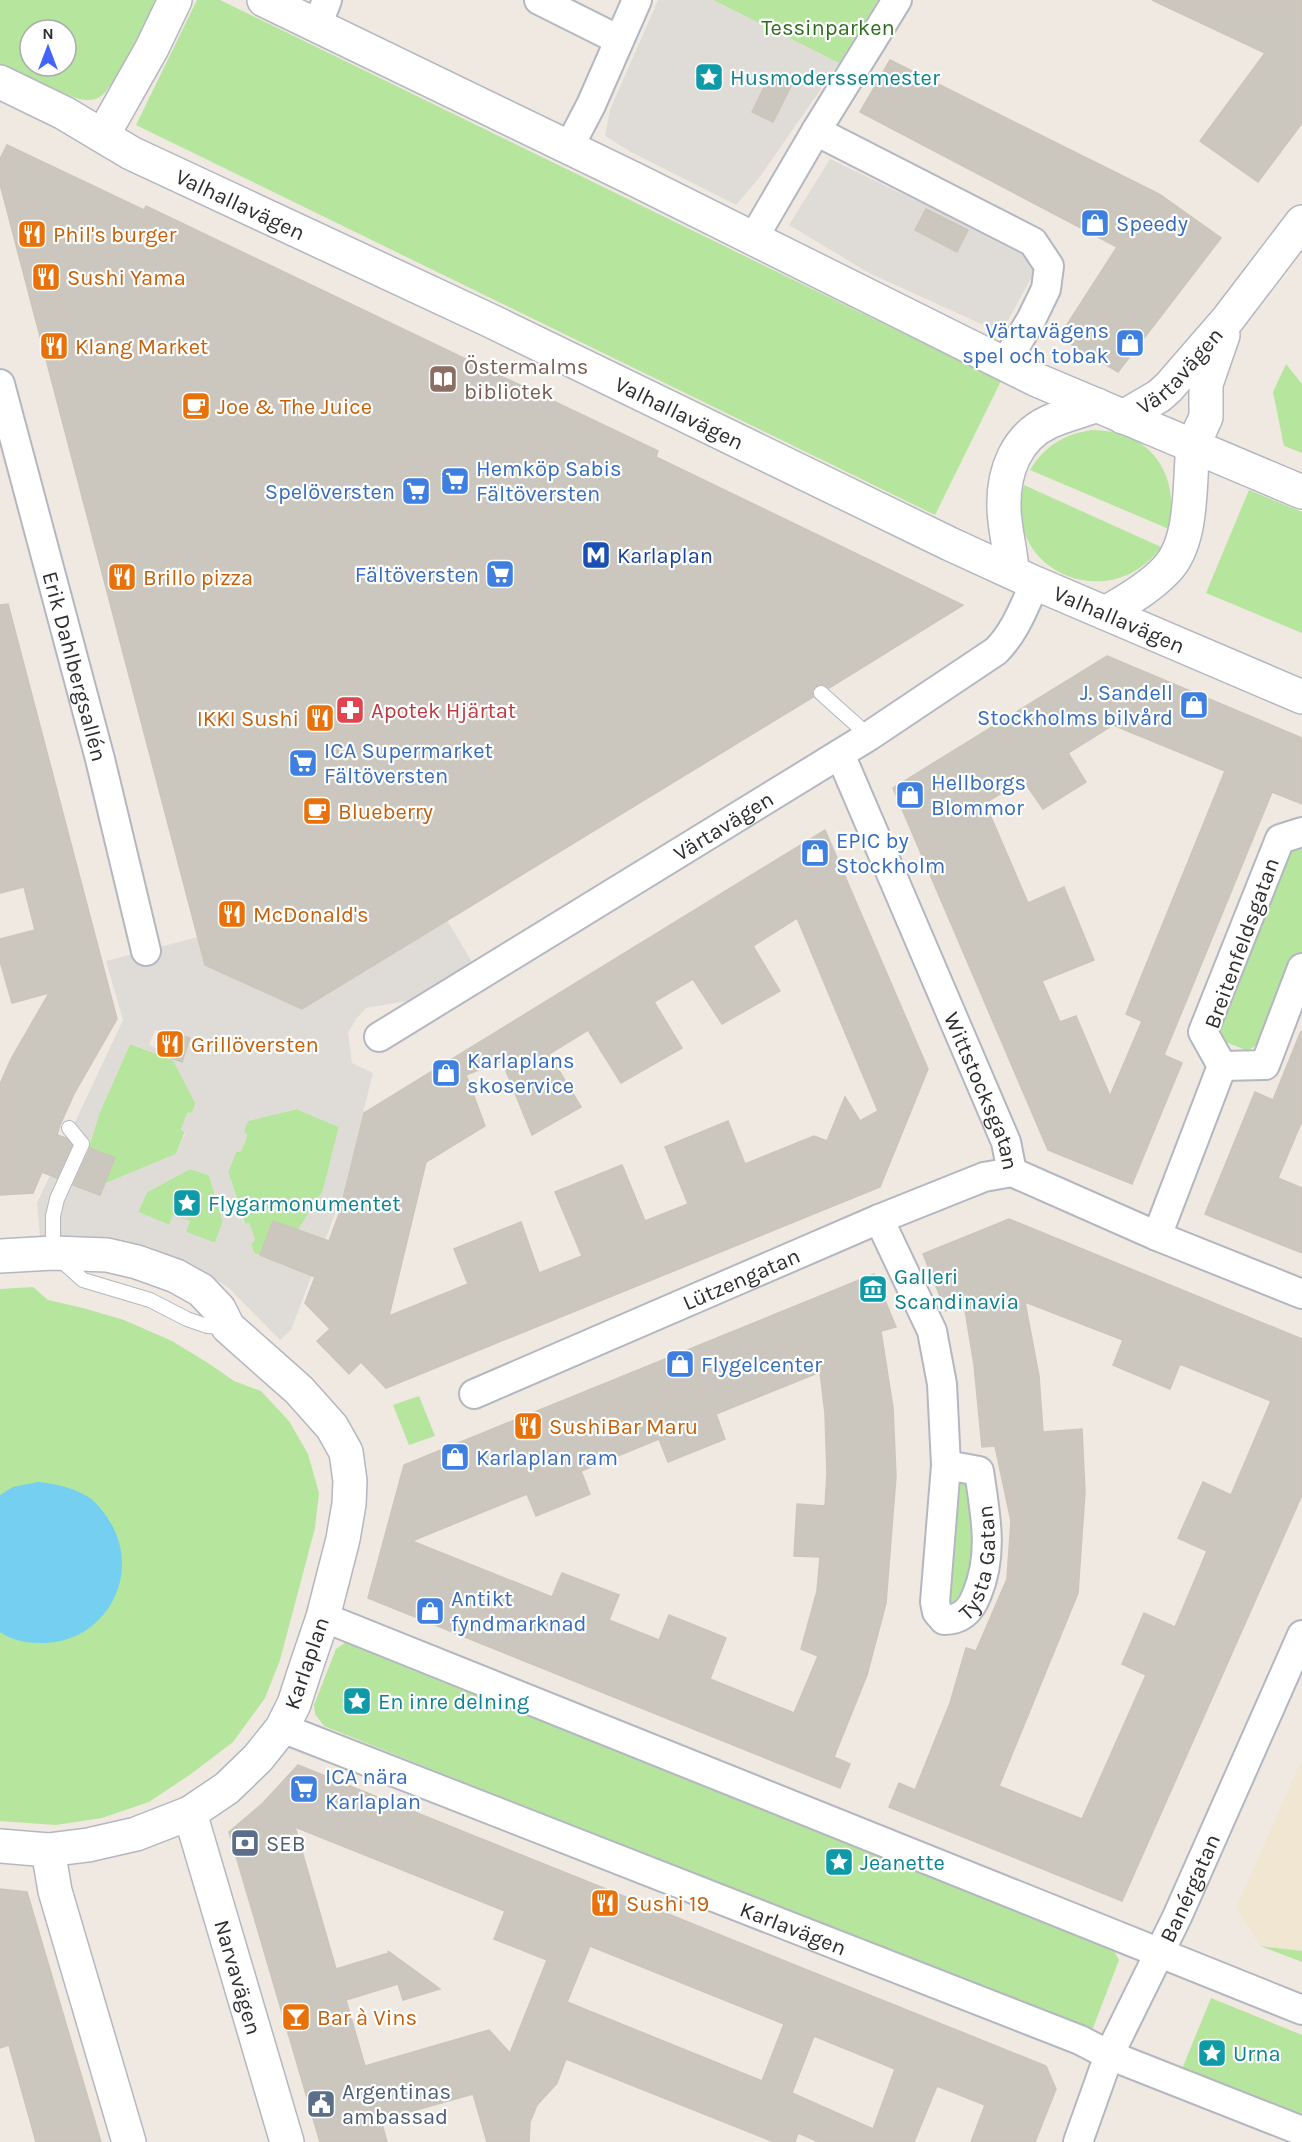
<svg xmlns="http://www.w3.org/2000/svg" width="1302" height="2142" font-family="Karla,sans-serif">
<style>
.education{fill:#f0e6d1}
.green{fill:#b6e59e;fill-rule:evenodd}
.plaza{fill:#dfdcd8;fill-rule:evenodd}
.water{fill:#75cff0}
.building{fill:#cbc7bf;stroke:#cbc5ba;stroke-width:1.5;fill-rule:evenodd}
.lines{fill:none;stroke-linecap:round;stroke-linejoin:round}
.service-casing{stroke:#b4b7c1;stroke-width:16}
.minor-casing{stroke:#b4b7c1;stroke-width:32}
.tertiary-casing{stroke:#b4b7c1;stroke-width:36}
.secondary-casing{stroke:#b4b7c1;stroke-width:36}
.service{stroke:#fff;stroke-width:14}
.minor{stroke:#fff;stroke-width:28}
.tertiary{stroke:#fff;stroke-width:33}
.secondary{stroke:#fff;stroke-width:33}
.labels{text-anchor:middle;stroke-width:4.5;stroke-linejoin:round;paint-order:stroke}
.park-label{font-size:22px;fill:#2c6e1b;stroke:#fff}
.culture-label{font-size:22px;fill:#0d838f;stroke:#fff;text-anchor:start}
.street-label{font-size:22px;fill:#2e2e2e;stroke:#fff}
.shop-label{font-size:22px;fill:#366cbe;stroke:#fff;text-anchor:start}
.food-label{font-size:22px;fill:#c56008;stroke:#fff;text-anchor:start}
.education-label{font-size:22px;fill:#785e54;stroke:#fff;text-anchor:start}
.transit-label{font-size:22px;fill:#164399;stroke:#fff;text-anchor:start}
.health-label{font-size:22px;fill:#be3a42;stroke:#fff;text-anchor:start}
.service-label{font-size:22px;fill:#4e5e75;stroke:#fff;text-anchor:start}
</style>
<rect width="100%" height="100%" fill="#efe9e1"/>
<path class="education" d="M1302 1759V1951L1260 1946 1236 1908Z"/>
<g class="green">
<path d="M0 0H156C147 19 115 88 100 97 90 102 82 100 73 97L0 64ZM30 30H66V66H30Z"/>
<path d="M197 0H220L1001 381 935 515 136 125Z"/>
<path d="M713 0H878L839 63Z"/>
<path d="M1286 364 1302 384V453L1284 446 1273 392Z"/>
<path d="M1092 430C1151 430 1180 474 1169 529L1030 470C1044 446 1065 434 1092 430Z"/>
<path d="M1024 485 1161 547C1108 619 999 568 1024 485Z"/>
<path d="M1249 490 1302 512V633L1206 593Z"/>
<path d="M1302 843V951L1263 1045 1255 1046 1248 1051 1216 1038V1030L1284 846Z"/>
<path d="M130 1044 173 1060 196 1103 176 1154 104 1184 115 1158 89 1147 99 1114Z"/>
<path d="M297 1109 339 1127 323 1191 298 1230 273 1221 260 1255 254 1253 251 1244 255 1240 249 1223H245L228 1172 236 1152 241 1151 247 1136 244 1132 247 1121Z"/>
<path d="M190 1169 209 1175 223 1222 215 1243 186 1232 189 1221 169 1225 138 1212 147 1192Z"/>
<path d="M33 1287 48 1300 83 1308 124 1320 172 1341 208 1363 234 1381 261 1391 289 1421 308 1454 319 1493 315 1528 280 1660 265 1698 233 1742 191 1774 149 1802 102 1818 56 1825 0 1821V1289Z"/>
<path d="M419 1396 435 1436 409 1445 393 1405Z"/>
<path d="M963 1482 973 1484 976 1576 958 1608H950L944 1600 954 1490Z"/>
<path d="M346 1642H353L1113 1949 1119 1960 1093 2028 1082 2031 324 1726 315 1714 314 1705 336 1649Z"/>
<path d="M1260 1946 1302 1951V1962Z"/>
<path d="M1211 1998 1302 2035V2118L1182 2069Z"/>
</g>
<g class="plaza">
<path d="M658 0H713L839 63 759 178 736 205 631 152 605 136 610 110ZM771 73 792 83 773 122 752 111Z"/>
<path d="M830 159 940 212 1039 264 1001 333 869 273 789 225Z"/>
<path d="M447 920 472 962 413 1000 366 1008 356 1019 348 1033 352 1063 373 1073 343 1193 291 1330 280 1340 229 1288 191 1264 147 1246 103 1238 40 1237 37 1203 123 1020 106 961 198 937 205 965 302 1009ZM155 1030 171 1035 176 1034 187 1037 189 1041 183 1058 179 1061 166 1056 164 1052 149 1045ZM130 1044 173 1060 195 1103 193 1112 187 1113 181 1129 185 1134 176 1154 104 1184 99 1195 74 1184 89 1147 99 1114ZM296 1109 339 1127 323 1191 298 1230 285 1265 254 1253 251 1244 255 1240 249 1223H244L228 1172 236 1152 241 1151 247 1135 244 1132 248 1121ZM190 1169 209 1175 223 1222 215 1243 186 1232 190 1221 173 1215 169 1225 138 1212 147 1192Z"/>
</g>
<path class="water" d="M38 1482C56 1484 71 1487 87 1496 98 1503 107 1516 113 1527 141 1582 100 1645 40 1643 26 1643 11 1640 0 1632V1495L13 1487Z"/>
<g class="building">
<path d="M1152 0H1302V123L1258 182 1200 141 1265 53Z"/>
<path d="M890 60 1159 194 1221 238 1118 372 1059 337 1117 247 860 112Z"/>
<path d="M771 73 792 84 773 122 752 112Z"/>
<path d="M7 145 144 210 146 206 497 374 658 451 656 457 963 605 829 688 823 684 818 685 812 691 813 697 302 1009 205 965 0 184V159Z"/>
<path d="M926 209 968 230 957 252 915 230Z"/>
<path d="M8 604 117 1019 74 1094 60 1125 57 1135 66 1138 72 1145 57 1178 42 1172 33 1193 0 1195V1084L11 1059 49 993 12 1003 0 961V939L35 930 24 887 0 893V605Z"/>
<path d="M1107 656 1302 738V804L1272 792 1164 1055 1182 1063 1132 1184 1048 1150 893 788ZM1113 725 1225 771 1126 1014 1142 1021 1110 1096 1076 1016 1060 1022 1042 981 1094 960 1064 887 1028 903 985 803 1023 780 1043 809 1086 782 1068 753Z"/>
<path d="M825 830 928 1069 880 1187 386 1388 361 1362 349 1374 317 1341 330 1329 305 1303 315 1277 260 1255 273 1221 329 1241 339 1214 364 1113ZM797 918 878 1111 860 1121 845 1097 827 1141 814 1136 745 1164 728 1121 665 1147 688 1204 645 1221 622 1165 555 1192 582 1256 539 1273 521 1222 454 1249 468 1284 389 1316 426 1162 485 1126 466 1075 502 1061 532 1135 581 1107 549 1054 588 1030 621 1083 682 1048 654 1002 693 979 722 1024 780 991 753 946Z"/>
<path d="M1301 1031 1302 1121 1278 1178 1302 1188V1253L1205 1214 1255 1092 1273 1100Z"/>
<path d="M176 1034 190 1038 182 1062 166 1056 160 1038Z"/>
<path d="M90 1148 115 1158 100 1195 73 1185Z"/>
<path d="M1009 1219 1302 1339V1495L1122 1901 889 1807 899 1783 915 1790 950 1703 966 1648 976 1651 1007 1579 1011 1521 995 1446 982 1447 974 1365 964 1304 946 1311 923 1254ZM1025 1302 1123 1340 1113 1365 1170 1389 1180 1364 1271 1401 1231 1495 1203 1482 1178 1538 1207 1551 1175 1627 1144 1613 1122 1664 1146 1675 1082 1819 999 1786 1078 1593 1085 1492 1082 1429 1043 1432 1039 1376Z"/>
<path d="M874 1274 896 1327 881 1331 893 1408 896 1476 886 1603 867 1675 834 1757 850 1764 840 1788 368 1598 404 1465ZM820 1372 825 1414 827 1473 825 1506 797 1504 794 1556 820 1557 817 1591 801 1649 818 1656 794 1713 710 1679 726 1638 669 1615 659 1640 609 1620 619 1595 562 1573 552 1597 412 1541 527 1494 536 1516 590 1494 581 1471 659 1439 668 1462 725 1439 716 1414Z"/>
<path d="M298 1765 1046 2066 1056 2089 1035 2142H971L985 2105 937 2086 914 2142H819L798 2133 795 2142H774L566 2059 557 2083 537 2105 530 2122 529 2142H487L473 2094 381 2120 387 2142H320L229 1832 263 1803ZM295 1827 505 1911 494 1939 547 1960 510 2053 489 2030 365 2066 346 2000 398 1984 403 2000 440 1989 388 1951 389 1953 336 1969ZM590 1946 784 2024 762 2081 567 2002ZM814 2036 895 2069 873 2129 792 2093Z"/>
<path d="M0 1889 27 1892 101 2142H36L9 2045 0 2048Z"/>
</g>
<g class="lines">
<g class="service-casing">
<g id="service">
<path d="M821 693 869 736"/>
<path d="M69 1128 82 1144 57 1199 53 1216V1253L83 1280 150 1300 187 1319 207 1326 226 1327"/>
</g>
</g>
<g class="minor-casing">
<g id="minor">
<path d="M539 0 619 40"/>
<path d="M317 26 327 0"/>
<path d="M816 131 1033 242 1049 266 1046 289 1031 320 1005 363"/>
<path d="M569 147 591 105 637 0"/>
<path d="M753 239 816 131 897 0"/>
<path id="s1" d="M0 384 100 759 146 951"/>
<path id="s2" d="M840 754 1006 1142 1012 1172"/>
<path d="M1302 832 1280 839 1203 1032 1222 1066 1265 1065 1302 968"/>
<path id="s3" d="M379 1037 869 736 996 651C1015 632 1024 607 1035 583"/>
<path d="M1012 1172 1157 1236 1302 1294"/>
<path id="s4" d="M879 1219 932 1331 942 1384 946 1465 935 1602 937 1612 944 1620C962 1620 971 1610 977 1594 994 1553 985 1513 979 1471L946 1465"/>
<path d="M1157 1236 1222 1066"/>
<path id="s5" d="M474 1394 879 1219 984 1177 1012 1172"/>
<path d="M323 1617 1302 2010"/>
<path id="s6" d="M282 1728 1080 2040 1109 2055 1302 2131"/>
<path id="s7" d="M1078 2142 1109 2055 1177 1917 1302 1635"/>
</g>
</g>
<g class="tertiary-casing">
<g id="tertiary">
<path d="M103 135 152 48 175 0"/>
<path id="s8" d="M1123 417 1159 396 1169 387 1228 319 1302 222"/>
<path d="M1193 446 1206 417V384L1223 335"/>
<path d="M0 1256 53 1253 107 1255 137 1262 176 1276 201 1290 219 1309 228 1327 299 1390 332 1427 346 1452 350 1481 349 1504 343 1539 323 1617 305 1670 294 1704 282 1728 258 1758 227 1788 190 1813 136 1834 88 1845 48 1850 0 1846"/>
<path id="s9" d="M190 1813 287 2142"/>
<path d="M48 1850 55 1891 129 2142"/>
</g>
</g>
<g class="secondary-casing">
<g id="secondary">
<path d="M264 0 632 178 1037 380 1302 492"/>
<path id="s10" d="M0 82 64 113 131 153 489 320 950 544 1035 583 1302 697"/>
<path d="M1012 571C1011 550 1004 528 1004 507 1003 472 1016 437 1049 422 1064 415 1082 411 1097 405"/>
<path d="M1106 613C1127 600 1149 588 1166 570 1194 542 1189 483 1193 446"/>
</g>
</g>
<use href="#service" class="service"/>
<use href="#minor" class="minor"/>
<use href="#tertiary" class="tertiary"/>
<use href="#secondary" class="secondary"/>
</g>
<defs>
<g id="sight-square" transform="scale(1.5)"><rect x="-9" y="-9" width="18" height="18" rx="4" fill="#0f9aa8" stroke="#fff"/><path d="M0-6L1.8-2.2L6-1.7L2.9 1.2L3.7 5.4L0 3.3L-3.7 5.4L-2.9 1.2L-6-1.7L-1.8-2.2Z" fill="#fff"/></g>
<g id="shop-square" transform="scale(1.5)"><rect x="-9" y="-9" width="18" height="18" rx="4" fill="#3f7fe0" stroke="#fff"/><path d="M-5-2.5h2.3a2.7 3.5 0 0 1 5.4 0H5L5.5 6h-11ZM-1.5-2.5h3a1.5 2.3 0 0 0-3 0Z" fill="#fff"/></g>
<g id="restaurant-square" transform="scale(1.5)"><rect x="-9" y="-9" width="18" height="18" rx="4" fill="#e8710a" stroke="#fff"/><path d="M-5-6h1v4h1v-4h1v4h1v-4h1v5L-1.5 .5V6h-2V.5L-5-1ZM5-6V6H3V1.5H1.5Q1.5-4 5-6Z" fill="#fff"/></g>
<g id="library-square" transform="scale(1.5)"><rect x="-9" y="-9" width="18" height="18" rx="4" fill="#8d6e63" stroke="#fff"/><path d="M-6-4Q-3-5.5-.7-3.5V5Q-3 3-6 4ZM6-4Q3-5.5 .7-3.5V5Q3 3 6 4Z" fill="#fff"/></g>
<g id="cafe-square" transform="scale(1.5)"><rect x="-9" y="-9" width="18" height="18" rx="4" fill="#e8710a" stroke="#fff"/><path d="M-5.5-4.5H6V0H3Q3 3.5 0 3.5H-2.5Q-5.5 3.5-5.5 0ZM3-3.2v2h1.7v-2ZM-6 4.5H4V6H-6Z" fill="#fff"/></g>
<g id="supermarket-square" transform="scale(1.5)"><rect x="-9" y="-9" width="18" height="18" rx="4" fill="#3f7fe0" stroke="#fff"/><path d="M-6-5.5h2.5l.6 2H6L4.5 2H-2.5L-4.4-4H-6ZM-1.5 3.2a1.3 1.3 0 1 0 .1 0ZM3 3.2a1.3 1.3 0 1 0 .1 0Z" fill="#fff"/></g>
<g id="metro-square" transform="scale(1.5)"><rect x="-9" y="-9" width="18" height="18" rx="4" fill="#1a4fb4" stroke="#fff"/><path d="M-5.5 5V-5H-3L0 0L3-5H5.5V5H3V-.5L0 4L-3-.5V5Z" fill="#fff"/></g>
<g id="pharmacy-square" transform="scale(1.5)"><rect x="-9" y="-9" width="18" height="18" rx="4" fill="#e0444e" stroke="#fff"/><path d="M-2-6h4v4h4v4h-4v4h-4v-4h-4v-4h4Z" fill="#fff"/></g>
<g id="museum-square" transform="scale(1.5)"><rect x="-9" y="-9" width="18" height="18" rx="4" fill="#0f9aa8" stroke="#fff"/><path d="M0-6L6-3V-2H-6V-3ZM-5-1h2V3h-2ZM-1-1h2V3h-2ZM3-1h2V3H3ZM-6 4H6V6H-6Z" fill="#fff"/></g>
<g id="bank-square" transform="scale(1.5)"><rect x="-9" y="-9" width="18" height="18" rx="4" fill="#5c6f8a" stroke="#fff"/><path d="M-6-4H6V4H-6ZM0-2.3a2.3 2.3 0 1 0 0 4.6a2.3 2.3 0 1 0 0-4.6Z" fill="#fff"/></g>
<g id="bar-square" transform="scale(1.5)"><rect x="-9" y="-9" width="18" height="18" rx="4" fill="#e8710a" stroke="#fff"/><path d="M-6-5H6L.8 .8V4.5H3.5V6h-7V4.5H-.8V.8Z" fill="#fff"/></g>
<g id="civic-square" transform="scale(1.5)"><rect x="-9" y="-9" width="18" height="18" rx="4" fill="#5c6f8a" stroke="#fff"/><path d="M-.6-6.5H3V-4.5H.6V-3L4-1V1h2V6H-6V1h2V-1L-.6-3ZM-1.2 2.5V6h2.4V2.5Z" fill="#fff"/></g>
</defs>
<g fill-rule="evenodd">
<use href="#sight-square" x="709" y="77"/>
<use href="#shop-square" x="1095" y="223"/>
<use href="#restaurant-square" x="32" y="234"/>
<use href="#restaurant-square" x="46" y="277"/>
<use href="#shop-square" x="1130" y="343"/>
<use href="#restaurant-square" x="54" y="346"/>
<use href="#library-square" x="443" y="379"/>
<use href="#cafe-square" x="196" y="406"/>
<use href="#supermarket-square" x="455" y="481"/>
<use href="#supermarket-square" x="416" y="491"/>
<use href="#metro-square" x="596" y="555"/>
<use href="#supermarket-square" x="500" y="574"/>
<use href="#restaurant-square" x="122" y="577"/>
<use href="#shop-square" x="1194" y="705"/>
<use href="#pharmacy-square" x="350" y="710"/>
<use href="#restaurant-square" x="320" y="718"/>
<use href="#supermarket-square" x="303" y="763"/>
<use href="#shop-square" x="910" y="795"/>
<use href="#cafe-square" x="317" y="811"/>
<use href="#shop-square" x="815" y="853"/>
<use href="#restaurant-square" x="232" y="914"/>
<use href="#restaurant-square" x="170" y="1044"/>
<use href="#shop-square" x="446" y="1073"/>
<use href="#sight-square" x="187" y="1203"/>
<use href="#museum-square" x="873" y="1289"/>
<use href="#shop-square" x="680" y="1364"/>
<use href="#restaurant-square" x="528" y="1426"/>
<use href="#shop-square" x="455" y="1457"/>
<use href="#shop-square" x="430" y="1611"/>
<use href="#sight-square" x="357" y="1701"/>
<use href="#supermarket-square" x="304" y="1789"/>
<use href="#bank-square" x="245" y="1843"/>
<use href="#sight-square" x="839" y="1862"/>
<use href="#restaurant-square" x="605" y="1903"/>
<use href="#bar-square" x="296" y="2017"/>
<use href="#sight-square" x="1212" y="2053"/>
<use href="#civic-square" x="321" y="2104"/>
</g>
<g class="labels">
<g class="park-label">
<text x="828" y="35">Tessinparken</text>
</g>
<g class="culture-label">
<text x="730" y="85">Husmoderssemester</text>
<text x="208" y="1211">Flygarmonumentet</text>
<text x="894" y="1284">Galleri<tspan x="894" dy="25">Scandinavia</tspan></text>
<text x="378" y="1709">En inre delning</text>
<text x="860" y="1870">Jeanette</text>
<text x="1233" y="2061">Urna</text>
</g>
<g class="street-label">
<text dy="8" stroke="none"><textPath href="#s10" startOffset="270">Valhallavägen</textPath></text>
<text dy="8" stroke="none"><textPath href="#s8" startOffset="74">Värtavägen</textPath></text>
<text dy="8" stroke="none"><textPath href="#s10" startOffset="756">Valhallavägen</textPath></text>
<text dy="8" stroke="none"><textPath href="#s10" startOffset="1242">Valhallavägen</textPath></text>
<text dy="8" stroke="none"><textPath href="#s1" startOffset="292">Erik Dahlbergsallén</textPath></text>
<text dy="8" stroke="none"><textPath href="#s3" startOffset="404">Värtavägen</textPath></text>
<text transform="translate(1241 943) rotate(-70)" y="8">Breitenfeldsgatan</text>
<text dy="8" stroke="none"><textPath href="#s2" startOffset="366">Wittstocksgatan</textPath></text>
<text dy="8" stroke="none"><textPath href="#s5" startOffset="291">Lützengatan</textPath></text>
<text dy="8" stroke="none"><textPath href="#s4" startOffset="494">Tysta Gatan</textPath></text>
<text transform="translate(306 1663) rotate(-71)" y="8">Karlaplan</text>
<text dy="8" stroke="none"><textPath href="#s7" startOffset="278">Banérgatan</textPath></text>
<text dy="8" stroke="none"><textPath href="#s6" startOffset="549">Karlavägen</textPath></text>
<text dy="8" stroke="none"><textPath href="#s9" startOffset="171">Narvavägen</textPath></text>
</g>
<g class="shop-label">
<text x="1116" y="231">Speedy</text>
<text x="1109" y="338" text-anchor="end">Värtavägens<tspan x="1109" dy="25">spel och tobak</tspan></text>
<text x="476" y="476">Hemköp Sabis<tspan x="476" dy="25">Fältöversten</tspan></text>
<text x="395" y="499" text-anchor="end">Spelöversten</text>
<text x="479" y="582" text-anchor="end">Fältöversten</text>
<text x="1173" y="700" text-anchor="end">J. Sandell<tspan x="1173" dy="25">Stockholms bilvård</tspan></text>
<text x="324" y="758">ICA Supermarket<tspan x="324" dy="25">Fältöversten</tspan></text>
<text x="931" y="790">Hellborgs<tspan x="931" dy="25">Blommor</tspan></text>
<text x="836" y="848">EPIC by<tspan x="836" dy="25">Stockholm</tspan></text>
<text x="467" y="1068">Karlaplans<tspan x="467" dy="25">skoservice</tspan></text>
<text x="701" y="1372">Flygelcenter</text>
<text x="476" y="1465">Karlaplan ram</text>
<text x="451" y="1606">Antikt<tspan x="451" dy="25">fyndmarknad</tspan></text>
<text x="325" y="1784">ICA nära<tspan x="325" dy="25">Karlaplan</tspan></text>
</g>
<g class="food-label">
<text x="53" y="242">Phil's burger</text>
<text x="67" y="285">Sushi Yama</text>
<text x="75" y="354">Klang Market</text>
<text x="217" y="414">Joe &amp; The Juice</text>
<text x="143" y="585">Brillo pizza</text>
<text x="299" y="726" text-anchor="end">IKKI Sushi</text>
<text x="338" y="819">Blueberry</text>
<text x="253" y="922">McDonald's</text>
<text x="191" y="1052">Grillöversten</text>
<text x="549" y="1434">SushiBar Maru</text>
<text x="626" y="1911">Sushi 19</text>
<text x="317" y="2025">Bar à Vins</text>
</g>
<g class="education-label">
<text x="464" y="374">Östermalms<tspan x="464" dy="25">bibliotek</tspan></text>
</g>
<g class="transit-label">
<text x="617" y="563">Karlaplan</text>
</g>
<g class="health-label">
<text x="371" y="718">Apotek Hjärtat</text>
</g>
<g class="service-label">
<text x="266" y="1851">SEB</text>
<text x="342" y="2099">Argentinas<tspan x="342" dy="25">ambassad</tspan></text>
</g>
</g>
<g transform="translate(48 48)"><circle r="28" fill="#ffffff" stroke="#ababab" stroke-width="1.5"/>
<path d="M0-4.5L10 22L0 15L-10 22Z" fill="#4264fb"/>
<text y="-9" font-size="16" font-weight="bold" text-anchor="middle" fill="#2e2e2e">N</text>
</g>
</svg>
